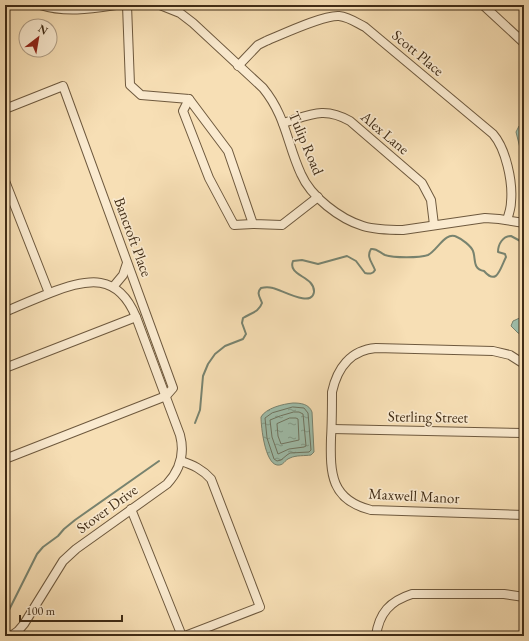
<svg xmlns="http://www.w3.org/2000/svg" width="529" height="641" font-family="'EB Garamond',serif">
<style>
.water{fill:url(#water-ripples);stroke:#78836f}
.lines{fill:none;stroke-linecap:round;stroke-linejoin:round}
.shore{stroke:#6f7460;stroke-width:1}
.stream{stroke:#78836f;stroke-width:2}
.minor-casing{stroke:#6e593e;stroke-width:10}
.minor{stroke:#faeacf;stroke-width:8}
.labels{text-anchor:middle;stroke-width:3.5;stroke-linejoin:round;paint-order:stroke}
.street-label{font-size:15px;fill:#402c16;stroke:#faeacf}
</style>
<defs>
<pattern id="water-ripples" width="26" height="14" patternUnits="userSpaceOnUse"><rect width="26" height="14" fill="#9ebdaa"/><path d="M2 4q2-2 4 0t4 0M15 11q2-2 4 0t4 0" fill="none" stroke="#829a89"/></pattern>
</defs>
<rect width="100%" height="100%" fill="#f7dfb5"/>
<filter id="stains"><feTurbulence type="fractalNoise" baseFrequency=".005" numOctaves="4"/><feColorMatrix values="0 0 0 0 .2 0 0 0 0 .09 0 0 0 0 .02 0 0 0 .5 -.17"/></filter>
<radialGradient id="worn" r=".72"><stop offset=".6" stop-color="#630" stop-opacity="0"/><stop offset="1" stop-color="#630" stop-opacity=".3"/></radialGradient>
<g class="water">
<path d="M524 124V164L516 132 519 126Z"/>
<path d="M524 316V336L518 333 511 326 513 321Z"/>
<path d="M293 403C301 403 309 404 312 412L314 452 311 455C305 456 296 455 290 458 284 460 284 466 277 465 265 463 261 427 261 417 266 408 283 404 293 403Z"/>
</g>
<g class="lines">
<g class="shore">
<path d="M293 407 304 408 308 413 311 450 309 452 290 453 287 455 281 460 277 461 274 459 267 438 265 418 272 413Z"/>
<path d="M294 412H299L303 414 306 446 304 447 289 449 278 454 272 437 270 420 280 416Z"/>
<path d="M290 418H296L298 419 299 440 281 444 278 436 277 424Z"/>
</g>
<g class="stream">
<path d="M195 423 200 410 203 376 208 364 215 354 225 346 243 339 246 334 242 323 243 318C251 313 259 312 262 303 260 297 256 293 261 288 265 287 269 287 273 288 282 290 312 308 314 292 315 276 287 276 293 261L302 260 318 264 347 256 356 261 365 273C370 274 373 274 375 270 372 262 366 257 371 249 377 248 380 253 385 255 394 258 419 258 428 255 438 250 445 231 457 237 462 239 471 246 473 251 476 258 472 269 484 271 497 286 500 269 506 257L505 254 498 252C498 244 503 236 511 236L524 243"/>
<path d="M8 617 9 610 37 554 43 547 58 536 64 529 75 520 159 461"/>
</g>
<g class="minor-casing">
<g id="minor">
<path d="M40 5C66 13 90 9 116 5"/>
<path d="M127 5 130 85 141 95 189 99 228 151 253 224 282 225 318 197"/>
<path d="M160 5 180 13 193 23 263 88C286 116 287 144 301 174 311 197 340 219 363 226 376 230 390 230 403 230L485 218 499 219 524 223"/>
<path d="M483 5 524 43"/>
<path d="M238 66 258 45 266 41C283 34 323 15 339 16 349 17 357 23 365 27L493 134C506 149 513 182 511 202 511 208 509 214 507 220"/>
<path d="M189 99 183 111 209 178 234 225 253 224"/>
<path d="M5 109 63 86 173 388 166 396 5 459"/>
<path d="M283 123C310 115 324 106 350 121L422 183 431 200 434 225"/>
<path d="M5 181 49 293"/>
<path d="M113 287 123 275 127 263"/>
<path d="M5 312C20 305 35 299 50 293 88 278 118 273 136 317L180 435C185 454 180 470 167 484L76 549 63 561 24 624 18 631 11 636"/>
<path d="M524 364 510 355 493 351 376 348C350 350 337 369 332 392 332 408 332 423 331 438 330 474 331 500 371 510L524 515"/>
<path d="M5 368 136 317"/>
<path d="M332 429 524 433"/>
<path d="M181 461C193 465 202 469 211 479L260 607 185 636"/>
<path d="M131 509 182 636"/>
<path d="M376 636C379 613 390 601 412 594H504L524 597"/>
</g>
</g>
<use href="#minor" class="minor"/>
</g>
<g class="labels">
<g class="street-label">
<text transform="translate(418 53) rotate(40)" y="5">Scott Place</text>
<text transform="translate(385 133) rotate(40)" y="5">Alex Lane</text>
<text transform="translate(306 143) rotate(67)" y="5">Tulip Road</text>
<text transform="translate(133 237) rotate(70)" y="5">Bancroft Place</text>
<text transform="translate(428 417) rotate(1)" y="5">Sterling Street</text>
<text transform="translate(414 496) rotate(3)" y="5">Maxwell Manor</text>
<text transform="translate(107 509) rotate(-36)" y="5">Stover Drive</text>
</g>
</g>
<rect width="529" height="641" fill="none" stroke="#f7dfb5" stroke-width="20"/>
<rect x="6" y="6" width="517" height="629" fill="none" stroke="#402c16" stroke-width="2"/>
<rect x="10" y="10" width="509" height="621" fill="none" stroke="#402c16"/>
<g transform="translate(38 38) rotate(31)"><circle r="19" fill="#faeacf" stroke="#b09e85"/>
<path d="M0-3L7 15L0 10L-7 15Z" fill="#8f2418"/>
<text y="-6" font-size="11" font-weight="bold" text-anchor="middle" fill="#402c16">N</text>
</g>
<path d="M20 615v6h102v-6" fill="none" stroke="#402c16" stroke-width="2"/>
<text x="26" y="615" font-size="12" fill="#402c16" stroke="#faeacf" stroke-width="3" paint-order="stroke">100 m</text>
<rect width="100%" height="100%" filter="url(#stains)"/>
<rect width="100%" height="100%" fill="url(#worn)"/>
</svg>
